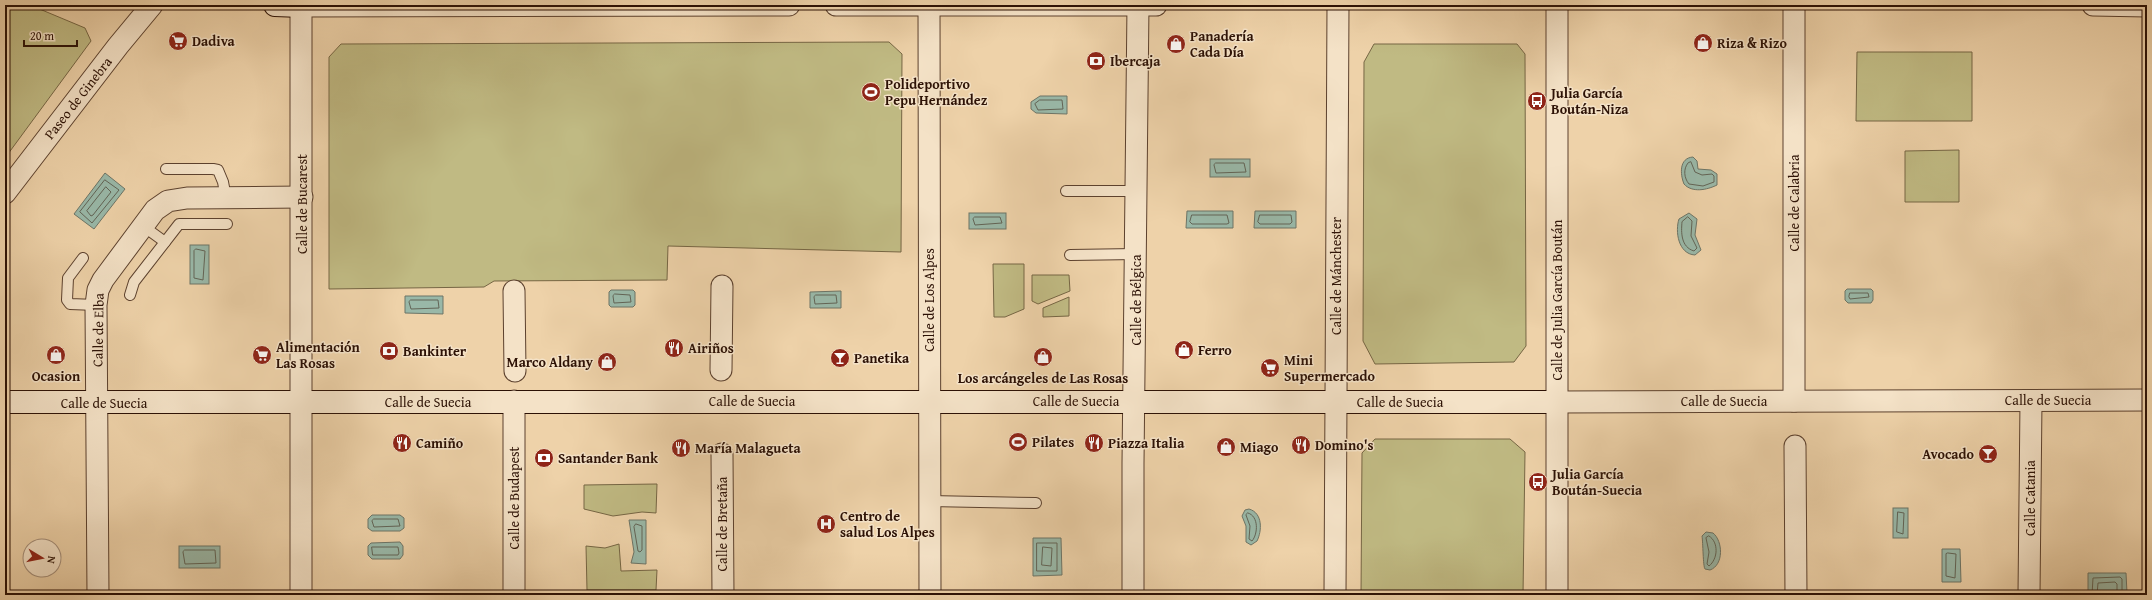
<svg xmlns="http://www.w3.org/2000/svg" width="2152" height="600" font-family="'Gentium Book Plus',serif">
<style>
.green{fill:#c0ba83;stroke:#766644}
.water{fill:#99b8a8;stroke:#6d7567}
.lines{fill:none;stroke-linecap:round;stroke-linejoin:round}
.shore{stroke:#626456;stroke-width:1}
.lane-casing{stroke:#5c412e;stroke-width:12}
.street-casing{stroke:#5c412e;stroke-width:23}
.secondary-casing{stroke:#2c1105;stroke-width:24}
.lane{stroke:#f4e2c7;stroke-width:10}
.street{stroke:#f4e2c7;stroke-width:21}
.secondary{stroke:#f4e2c7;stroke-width:22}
.labels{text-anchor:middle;stroke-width:3;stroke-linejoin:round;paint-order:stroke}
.poi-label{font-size:14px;font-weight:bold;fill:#2c1105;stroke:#f4e2c7;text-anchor:start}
.street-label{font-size:14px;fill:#2c1105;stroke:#f4e2c7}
</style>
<rect width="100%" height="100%" fill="#eed2a9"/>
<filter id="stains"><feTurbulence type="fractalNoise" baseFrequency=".005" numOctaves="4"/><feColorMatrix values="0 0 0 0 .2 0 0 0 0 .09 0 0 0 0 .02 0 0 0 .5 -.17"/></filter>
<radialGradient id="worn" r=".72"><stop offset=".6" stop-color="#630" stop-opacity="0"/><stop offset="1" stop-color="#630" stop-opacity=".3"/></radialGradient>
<g class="green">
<path d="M5 5H30L85 28 91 41 5 158Z"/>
<path d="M889 42 902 54 901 252 668 246 667 280 494 281 484 287 329 289V57L341 44Z"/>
<path d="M1374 44H1517L1525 54 1526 346 1514 362 1375 364 1363 341 1364 62Z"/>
<path d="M1857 52H1972V121H1856Z"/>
<path d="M1959 150V202H1905V151Z"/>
<path d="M993 264H1024V309L1005 317H994Z"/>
<path d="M1032 275H1069L1070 291 1038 304 1032 301Z"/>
<path d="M1069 297V316L1043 317V308Z"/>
<path d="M1375 439H1510L1525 452 1523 595H1361L1362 453Z"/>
<path d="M657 484 656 513 642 512 613 516 584 509V485Z"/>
<path d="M619 544 621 571 657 570 656 590H587L586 546 605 548Z"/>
</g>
<g class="water">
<path d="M1040 96H1067V114L1036 113 1031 109V102Z"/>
<path d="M1693 157 1697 161 1698 169 1711 170 1717 174V185C1707 190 1692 193 1684 184 1680 174 1679 158 1693 157Z"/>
<rect x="1210" y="159" width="40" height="18"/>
<path d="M105 173 125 189 94 229 74 214Z"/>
<path d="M1187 211H1233V228H1186Z"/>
<path d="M1255 211H1296V228H1254Z"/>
<rect x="969" y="213" width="37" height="16"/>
<path d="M1689 213 1697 219 1695 235 1701 250 1695 255C1678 254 1675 231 1679 219Z"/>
<rect x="190" y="245" width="19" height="39"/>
<path d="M1847 289H1871L1873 291V300L1871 303H1848L1845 300V291Z"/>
<path d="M611 290H633L635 292V305L633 307H611L609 305V292Z"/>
<path d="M841 291V308H810V292Z"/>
<path d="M405 296H443V314L405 313Z"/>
<rect x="1893" y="508" width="15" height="30"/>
<path d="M1249 509C1263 513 1262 531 1257 541L1251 545 1246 542V526L1242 516 1245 510Z"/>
<path d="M372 515H400L404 518V528L400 531H372L368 528V519Z"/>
<path d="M629 520H646V564L631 563 634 552Z"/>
<path d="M1706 532 1713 533C1723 541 1724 565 1710 570L1705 569C1703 567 1703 542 1702 536Z"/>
<path d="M1033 538H1061L1062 575 1033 576Z"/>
<path d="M400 542 403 546V555L400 559H372L368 555V546L371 543Z"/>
<rect x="179" y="546" width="41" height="22"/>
<path d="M1942 549H1960L1961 582H1942Z"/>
<path d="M2088 573H2126L2127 593 2088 594Z"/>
</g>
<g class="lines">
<g class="shore">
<path d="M1040 100H1062L1063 109 1038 110 1035 104Z"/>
<path d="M1691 162 1695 172 1702 175 1712 174 1714 176V182L1703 186 1689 184C1684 178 1683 169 1688 163Z"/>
<path d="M1216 163H1244L1246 172 1216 173 1214 165Z"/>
<path d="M105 180 119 190 92 223 80 212Z"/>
<path d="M106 187 111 192 93 215 91 216 87 211Z"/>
<path d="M1192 215H1227L1229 223 1227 224H1192L1190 222Z"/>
<path d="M1260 215H1291L1292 222 1290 224H1260L1258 222Z"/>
<path d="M975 217H1000L1002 223 975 225 973 219Z"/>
<path d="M1688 217 1692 221 1691 236 1697 248 1694 251C1681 247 1681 233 1682 222Z"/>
<path d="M196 249 205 251 203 280 194 278V251Z"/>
<path d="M1850 293H1868L1869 297 1850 299 1849 297Z"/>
<path d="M615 294 630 295 631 302 614 303 613 296Z"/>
<path d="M816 295H836L837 303 815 304 814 297Z"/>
<path d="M411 300H438L439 308 411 309 409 302Z"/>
<path d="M1898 512 1904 513 1903 534 1897 532Z"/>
<path d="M1248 513C1259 516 1258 534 1252 541L1249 539 1250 526 1246 515Z"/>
<path d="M374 519H398L400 526 374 527 372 521Z"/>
<path d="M636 524 642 526V550L640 552 638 551 634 527Z"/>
<path d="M1709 536C1719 542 1718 559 1709 566L1707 564 1709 552 1706 538Z"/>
<rect x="1037" y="543" width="20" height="28"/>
<path d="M372 547H398L399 553 398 555H373Z"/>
<path d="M1043 547 1052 548 1051 566 1042 565Z"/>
<path d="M185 550H215L216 563 185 564 183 552Z"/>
<path d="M1948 553 1956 554 1955 578 1946 576V554Z"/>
<path d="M2092 595 2093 578 2120 577 2122 579V595"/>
<path d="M2097 595 2098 583 2115 582 2117 584V595"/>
</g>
<g class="lane-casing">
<g id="lane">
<path d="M166 169H213L218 170 223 182 226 198"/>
<path d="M1066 191H1137"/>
<path d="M143 226 165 242"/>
<path d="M1070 255 1136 254"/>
<path d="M83 258 68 278 67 300 70 304 96 305"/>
<path d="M130 295 134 282 179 224H227"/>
<path d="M929 501 1036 503"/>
</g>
</g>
<g class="street-casing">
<g id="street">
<path d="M836 5H1156"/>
<path d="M1557 5V595"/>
<path d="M2093 5 2147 6"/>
<path d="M929 6 930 595"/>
<path d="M5 193 118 46 152 5"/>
<path d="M514 291 515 371"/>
<path d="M721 370 722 286"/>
<path d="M1794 401V5"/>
<path d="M1557 402 2147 400"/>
<path d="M1795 446 1796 595"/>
<path d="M722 454 723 595"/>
<path d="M98 595 96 305 98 290 103 280 155 210 168 201 187 198 302 197"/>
<path d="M301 595V6L789 5"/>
<path d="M514 595V401"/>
<path d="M1133 595V464L1138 5"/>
<path d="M1335 595 1338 5"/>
<path d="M2029 595 2031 401"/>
</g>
</g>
<g class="secondary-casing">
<g id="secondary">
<path d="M275 5 301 6"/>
<path d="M5 402H1557"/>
</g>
</g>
<use href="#lane" class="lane"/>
<use href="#street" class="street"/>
<use href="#secondary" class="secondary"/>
</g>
<defs>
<g id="supermarket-disc" transform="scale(1)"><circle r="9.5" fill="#8f2418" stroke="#f4e2c7"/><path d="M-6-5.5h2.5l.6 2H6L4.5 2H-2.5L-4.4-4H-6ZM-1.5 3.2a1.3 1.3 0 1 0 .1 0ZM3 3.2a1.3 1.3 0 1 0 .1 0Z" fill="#fff"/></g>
<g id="shop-disc" transform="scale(1)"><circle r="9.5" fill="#8f2418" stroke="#f4e2c7"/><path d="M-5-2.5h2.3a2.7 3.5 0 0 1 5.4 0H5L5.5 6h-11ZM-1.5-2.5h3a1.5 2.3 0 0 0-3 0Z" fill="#fff"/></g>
<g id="bank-disc" transform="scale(1)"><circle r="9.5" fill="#8f2418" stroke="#f4e2c7"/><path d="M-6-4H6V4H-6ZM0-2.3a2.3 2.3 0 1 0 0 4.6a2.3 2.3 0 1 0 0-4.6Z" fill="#fff"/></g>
<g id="stadium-disc" transform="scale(1)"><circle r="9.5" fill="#8f2418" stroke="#f4e2c7"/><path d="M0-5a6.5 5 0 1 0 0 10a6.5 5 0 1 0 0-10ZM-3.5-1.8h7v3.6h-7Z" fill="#fff"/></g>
<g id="bus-disc" transform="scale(1)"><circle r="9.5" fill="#8f2418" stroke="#f4e2c7"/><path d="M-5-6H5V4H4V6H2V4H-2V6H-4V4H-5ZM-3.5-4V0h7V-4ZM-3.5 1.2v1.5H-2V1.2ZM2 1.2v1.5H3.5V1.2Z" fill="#fff"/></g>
<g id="restaurant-disc" transform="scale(1)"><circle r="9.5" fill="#8f2418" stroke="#f4e2c7"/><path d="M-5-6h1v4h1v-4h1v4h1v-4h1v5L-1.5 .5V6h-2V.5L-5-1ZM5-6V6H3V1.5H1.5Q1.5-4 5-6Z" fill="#fff"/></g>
<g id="bar-disc" transform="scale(1)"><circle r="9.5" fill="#8f2418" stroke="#f4e2c7"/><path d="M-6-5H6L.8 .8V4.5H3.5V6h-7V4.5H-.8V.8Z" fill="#fff"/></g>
<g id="hospital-disc" transform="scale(1)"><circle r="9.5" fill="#8f2418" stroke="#f4e2c7"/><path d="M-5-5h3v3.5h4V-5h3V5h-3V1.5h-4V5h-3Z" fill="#fff"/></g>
</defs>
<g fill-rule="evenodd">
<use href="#supermarket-disc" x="178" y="41"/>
<use href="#shop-disc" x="1703" y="43"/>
<use href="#shop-disc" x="1176" y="44"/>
<use href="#bank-disc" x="1096" y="61"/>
<use href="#stadium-disc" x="871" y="92"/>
<use href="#bus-disc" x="1537" y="101"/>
<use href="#restaurant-disc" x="674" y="348"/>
<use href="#shop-disc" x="1184" y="350"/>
<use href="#bank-disc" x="389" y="351"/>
<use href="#shop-disc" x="56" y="355"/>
<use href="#supermarket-disc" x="262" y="355"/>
<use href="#shop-disc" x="1043" y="357"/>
<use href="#bar-disc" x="840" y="358"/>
<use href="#shop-disc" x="607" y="362"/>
<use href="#supermarket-disc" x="1270" y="368"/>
<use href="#stadium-disc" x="1018" y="442"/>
<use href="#restaurant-disc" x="402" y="443"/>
<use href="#restaurant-disc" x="1094" y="443"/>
<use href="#restaurant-disc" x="1301" y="445"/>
<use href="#shop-disc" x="1226" y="447"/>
<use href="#restaurant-disc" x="681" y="448"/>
<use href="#bar-disc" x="1988" y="454"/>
<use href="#bank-disc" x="544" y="458"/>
<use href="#bus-disc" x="1538" y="482"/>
<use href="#hospital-disc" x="826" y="524"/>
</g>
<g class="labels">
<g class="poi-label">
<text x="1190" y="41">Panadería<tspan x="1190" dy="16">Cada Día</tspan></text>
<text x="192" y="46">Dadiva</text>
<text x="1717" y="48">Riza &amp; Rizo</text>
<text x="1110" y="66">Ibercaja</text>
<text x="885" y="89">Polideportivo<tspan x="885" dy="16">Pepu Hernández</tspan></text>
<text x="1551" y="98">Julia García<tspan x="1551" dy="16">Boután-Niza</tspan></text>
<text x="276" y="352">Alimentación<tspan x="276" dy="16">Las Rosas</tspan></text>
<text x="688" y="353">Airiños</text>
<text x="1198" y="355">Ferro</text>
<text x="403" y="356">Bankinter</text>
<text x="854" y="363">Panetika</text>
<text x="1284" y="365">Mini<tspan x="1284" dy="16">Supermercado</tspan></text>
<text x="593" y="367" text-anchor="end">Marco Aldany</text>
<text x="56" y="381" text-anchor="middle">Ocasion</text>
<text x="1043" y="383" text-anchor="middle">Los arcángeles de Las Rosas</text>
<text x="1032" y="447">Pilates</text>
<text x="416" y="448">Camiño</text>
<text x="1108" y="448">Piazza Italia</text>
<text x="1315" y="450">Domino's</text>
<text x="1240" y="452">Miago</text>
<text x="695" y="453">María Malagueta</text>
<text x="1974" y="459" text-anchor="end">Avocado</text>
<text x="558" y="463">Santander Bank</text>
<text x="1552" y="479">Julia García<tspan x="1552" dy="16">Boután-Suecia</tspan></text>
<text x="840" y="521">Centro de<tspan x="840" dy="16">salud Los Alpes</tspan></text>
</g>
<g class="street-label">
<text transform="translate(78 98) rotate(-52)" y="5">Paseo de Ginebra</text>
<text transform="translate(1794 203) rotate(-90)" y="5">Calle de Calabria</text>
<text transform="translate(302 204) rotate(-90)" y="5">Calle de Bucarest</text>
<text transform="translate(1336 276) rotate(-90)" y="5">Calle de Mánchester</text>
<text transform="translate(929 300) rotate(-90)" y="5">Calle de Los Alpes</text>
<text transform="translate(1136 300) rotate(-90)" y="5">Calle de Bélgica</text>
<text transform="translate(1557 300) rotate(-90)" y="5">Calle de Julia García Boután</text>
<text transform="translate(98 330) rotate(-89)" y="5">Calle de Elba</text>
<text x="2048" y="405">Calle de Suecia</text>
<text x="752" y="406">Calle de Suecia</text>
<text x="1076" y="406">Calle de Suecia</text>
<text x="1724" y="406">Calle de Suecia</text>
<text x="428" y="407">Calle de Suecia</text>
<text x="1400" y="407">Calle de Suecia</text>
<text x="104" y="408">Calle de Suecia</text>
<text transform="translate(514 498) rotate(-90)" y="5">Calle de Budapest</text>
<text transform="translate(2030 498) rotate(-90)" y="5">Calle Catania</text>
<text transform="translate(722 524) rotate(-90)" y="5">Calle de Bretaña</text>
</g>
</g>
<rect width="2152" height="600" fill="none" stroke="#eed2a9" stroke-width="20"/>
<rect x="6" y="6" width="2140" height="588" fill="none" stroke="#2c1105" stroke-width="2"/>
<rect x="10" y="10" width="2132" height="580" fill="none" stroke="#2c1105"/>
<g transform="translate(42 558) rotate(100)"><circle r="19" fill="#f4e2c7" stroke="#a48e79"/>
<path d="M0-3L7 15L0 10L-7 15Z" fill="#8f2418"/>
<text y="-6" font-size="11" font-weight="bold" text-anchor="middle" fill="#2c1105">N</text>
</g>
<path d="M24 40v6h53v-6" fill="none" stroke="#2c1105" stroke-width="2"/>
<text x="30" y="40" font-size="12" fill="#2c1105" stroke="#f4e2c7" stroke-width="3" paint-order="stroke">20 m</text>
<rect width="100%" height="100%" filter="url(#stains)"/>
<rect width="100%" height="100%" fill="url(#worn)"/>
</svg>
